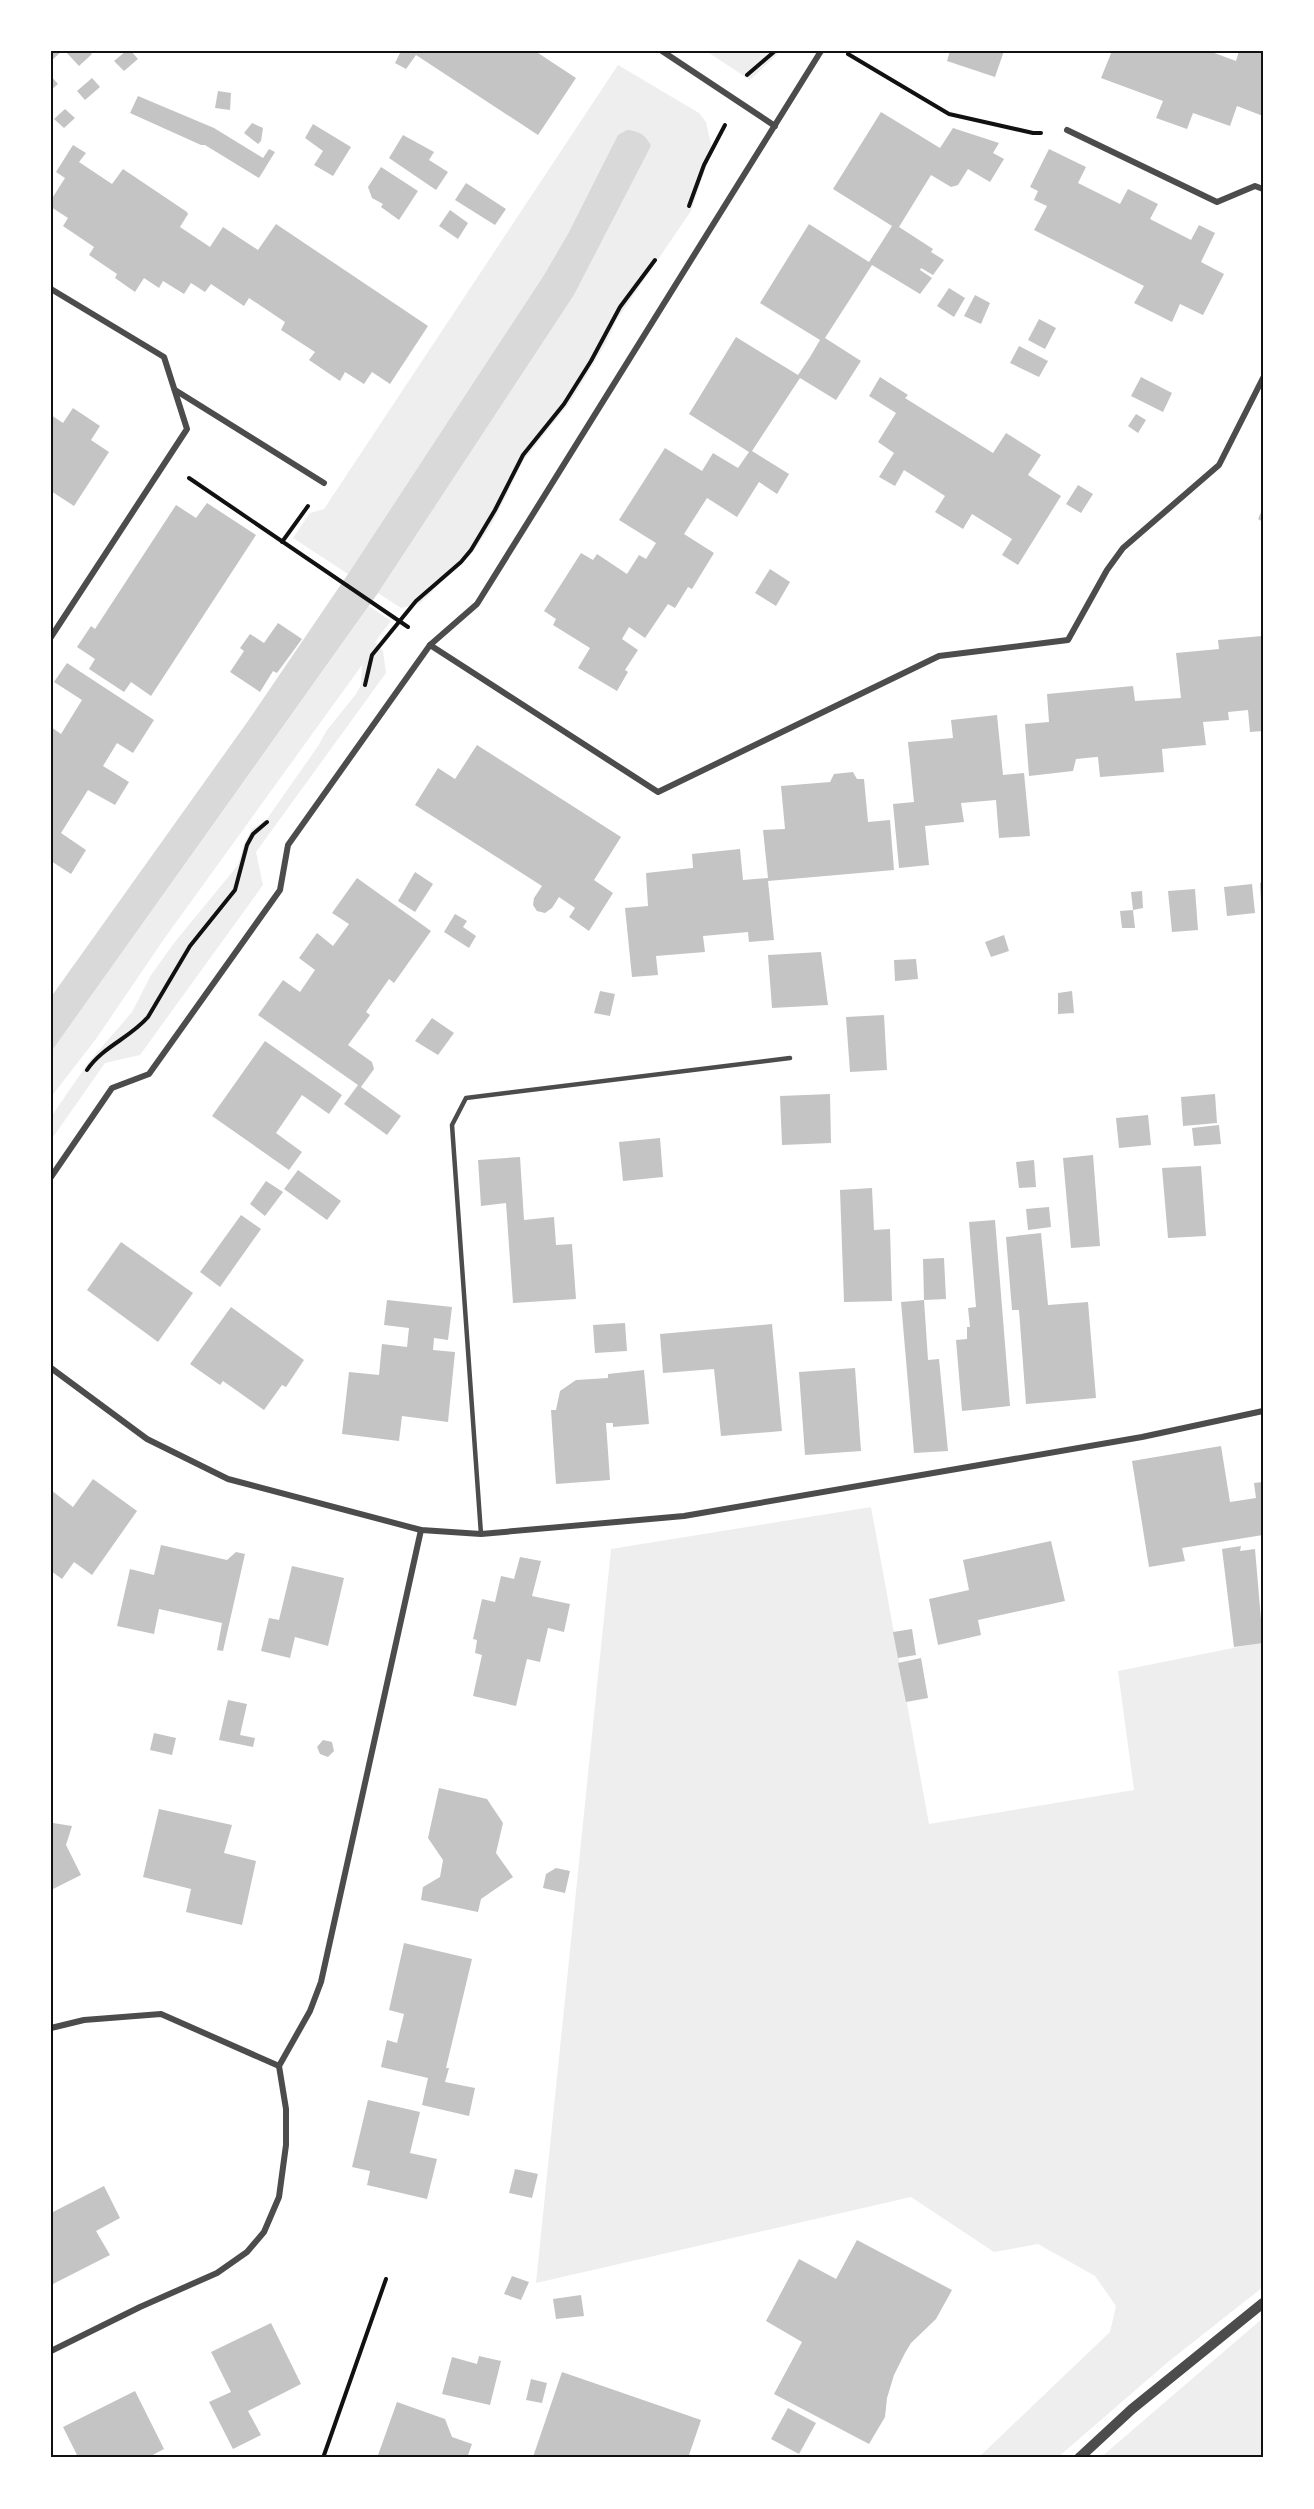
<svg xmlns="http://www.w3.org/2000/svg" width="1314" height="2509" font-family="Mulish,sans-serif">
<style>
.green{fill:#eee}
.water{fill:#d9d9d9}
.building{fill:#c4c4c4}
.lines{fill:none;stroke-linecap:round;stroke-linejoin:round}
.path{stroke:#111;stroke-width:4}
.service{stroke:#4c4c4c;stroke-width:4.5}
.minor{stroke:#4c4c4c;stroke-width:6}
.tertiary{stroke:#4c4c4c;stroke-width:10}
.neatline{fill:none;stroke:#111;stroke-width:2}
</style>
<rect width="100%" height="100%" fill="#fff"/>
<g class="green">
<path d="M706 51H781L750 80Z"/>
<path d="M618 65 699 113 706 122 712 149 691 211 616 321 606 343 570 402 523 461 493 522 473 552 419 604 401 608 378 593 574 295 651 146 569 232 544 275 348 574 293 538 310 513 324 509Z"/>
<path d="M369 606 391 621 375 642 383 651 386 673 256 852 263 885 140 1055 105 1063 51 1140V1117L88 1063 132 1012 151 975 174 943 238 865 244 844 252 829 267 819 318 746 327 730 356 694 361 685 362 665 164 939 96 1039 51 1097V1052Z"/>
<path d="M871 1507 929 1824 1134 1790 1118 1671 1263 1642V2287L1168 2362 1057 2458H978L1110 2332 1116 2306 1095 2276 1038 2244 994 2252 911 2197 536 2283 611 1549Z"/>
<path d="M1263 2318V2458H1100Z"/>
</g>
<path class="water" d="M627 130C639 131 646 135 651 146L574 295 378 593 51 1052V997L248 721 348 574 544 275 569 232 618 135Z"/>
<g class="building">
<path d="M51 51H62L51 61Z"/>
<path d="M65 51H89L92 54 79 66Z"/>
<path d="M126 51H131L138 59 124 71 114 61Z"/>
<path d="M401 51H535L576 78 538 135 416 55 406 69 395 63Z"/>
<path d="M950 51H1004L995 77 947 61Z"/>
<path d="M1112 51H1209L1236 61 1239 51H1263V116L1237 106 1230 126 1193 113 1187 129 1156 118 1163 101 1101 78Z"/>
<path d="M51 76 58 84 51 90Z"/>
<path d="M92 78 100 87 85 100 77 91Z"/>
<path d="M218 91 231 93 230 110 215 108Z"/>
<path d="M138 96 214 128 263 158 269 149 275 152 259 178 205 145H201L130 113Z"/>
<path d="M65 109 75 118 64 128 54 119Z"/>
<path d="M881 112 940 148 953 128 999 143 993 153 1004 159 990 182 968 169 958 185 951 187 931 175 899 227 933 249 931 252 944 260 933 275 921 268 920 270 932 278 920 294 872 265 825 338 861 361 836 400 800 378 752 451 789 474 777 494 759 482 737 517 707 498 684 534 714 553 692 589 688 587 675 608 668 604 645 638 629 627 622 639 638 650 625 670 628 672 617 691 578 668 590 648 553 625 556 619 544 611 581 553 593 560 597 554 627 574 639 555 646 559 656 543 619 520 665 448 702 471 713 453 738 468 749 452 689 414 736 337 798 375 810 357 820 340 760 303 809 224 869 262 880 245 892 226 833 189Z"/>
<path d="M252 123 263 128 261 141 258 144 244 133Z"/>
<path d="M313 124 351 147 333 176 314 165 323 151 305 138Z"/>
<path d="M403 135 434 152 429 160 448 172 436 190 389 158Z"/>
<path d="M73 145 86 153 79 162 112 184 123 169 187 212 188 214 180 227 210 247 223 227 258 250 276 224 428 326 390 384 372 372 364 384 345 372 340 381 309 360 315 352 281 330 285 322 249 298 244 306 211 284 205 292 191 283 184 294 163 281 159 288 144 278 135 292 115 278 117 274 89 255 94 247 63 226 68 218 51 207V200L65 178 56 172Z"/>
<path d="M1049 149 1086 167 1078 183 1120 204 1128 189 1158 204 1150 219 1191 240 1199 225 1215 233 1201 262 1224 274 1203 315 1180 304 1172 322 1134 303 1144 286 1034 230 1047 206 1034 200 1038 191 1030 187Z"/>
<path d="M381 167 418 191 399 220 381 207 383 204 372 198 368 187Z"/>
<path d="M466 183 506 209 495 225 455 200Z"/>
<path d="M450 210 468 223 458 239 439 226Z"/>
<path d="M949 288 965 298 954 317 937 306Z"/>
<path d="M975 295 990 303 981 324 964 316Z"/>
<path d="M1039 319 1056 328 1045 349 1028 340Z"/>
<path d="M1019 346 1048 361 1039 377 1010 363Z"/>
<path d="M880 377 908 395 905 398 993 453 1006 433 1041 455 1028 475 1061 496 1018 565 1002 555 1012 539 972 514 963 529 935 512 945 496 904 470 895 486 879 477 894 453 878 442 896 413 869 396Z"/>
<path d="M1141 377 1172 393 1163 412 1131 396Z"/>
<path d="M73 408 100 426 91 440 109 452 74 506 51 491V415L63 423Z"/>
<path d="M1136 414 1146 420 1138 433 1128 426Z"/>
<path d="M1078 485 1093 494 1081 513 1066 504Z"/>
<path d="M207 503 256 535 151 696 131 682 124 692 89 669 95 659 77 647 91 626 95 629 176 505 196 518Z"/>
<path d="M1263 508V522L1258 519Z"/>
<path d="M770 569 790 582 776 606 755 593Z"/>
<path d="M278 623 302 639 277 673 273 671 260 692 230 672 244 651 240 648 250 634 264 643Z"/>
<path d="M1262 636 1263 731 1250 732 1248 710 1228 712 1229 720 1203 722 1206 745 1162 749 1164 772 1100 777 1098 757H1096L1076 759 1073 771 1029 776 1025 724 1049 722 1047 694 1133 686 1135 701 1181 698 1176 653 1219 649 1218 640Z"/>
<path d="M67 663 154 720 133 753 117 743 103 766 129 782 115 805 88 790 61 833 86 850 71 874 51 861V727L61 734 82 700 54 682Z"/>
<path d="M997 715 1003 775 1024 773 1030 836 999 838 996 800 961 803 964 822 925 826 929 865 899 868 893 804 914 802 908 742 953 738 951 720Z"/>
<path d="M477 745 621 837 594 880 613 893 589 931 569 917 575 908 559 897 552 908 545 913 537 911 533 905 534 898 542 886 415 805 438 768 455 779Z"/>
<path d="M853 772 857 779H864L868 822 890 820 894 870 768 881 774 940 749 942 748 932 703 936 705 952 656 956 658 975 632 977 625 908 648 906 646 873 693 868 692 854 740 849 743 880 768 878 763 830 785 829 781 786 830 782 834 774Z"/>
<path d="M415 872 433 884 415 912 398 901Z"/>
<path d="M357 878 431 931 394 983 389 979 366 1012 370 1015 348 1045 372 1062 374 1069 361 1087 401 1116 387 1135 344 1104 358 1085 258 1015 283 980 300 992 315 970 299 958 317 933 333 946 349 924 332 913Z"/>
<path d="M1263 882V902H1261L1260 883Z"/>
<path d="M1252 884 1255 913 1227 916 1224 887Z"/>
<path d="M1195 889 1198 930 1172 932 1168 891Z"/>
<path d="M1142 891 1143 908 1133 910 1131 892Z"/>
<path d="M1133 910 1135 928H1122L1120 911Z"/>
<path d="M455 914 467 921 463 927 476 936 469 948 444 932Z"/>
<path d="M1004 935 1009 951 991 957 985 942Z"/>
<path d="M821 952 828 1005 772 1008 768 955Z"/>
<path d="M916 959 918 979 895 981 894 960Z"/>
<path d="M600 991 615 994 610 1016 594 1013Z"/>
<path d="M1072 991 1074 1013 1058 1014V993Z"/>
<path d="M884 1015 887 1070 850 1072 846 1017Z"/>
<path d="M432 1018 454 1033 438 1055 415 1041Z"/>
<path d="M265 1041 342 1095 329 1114 302 1095 276 1133 302 1152 289 1170 212 1116Z"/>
<path d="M830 1094 831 1143 782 1145 780 1096Z"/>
<path d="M1215 1094 1217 1123 1183 1126 1181 1097Z"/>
<path d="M1148 1115 1151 1145 1119 1148 1116 1118Z"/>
<path d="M1219 1125 1221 1144 1194 1146 1192 1128Z"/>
<path d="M660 1138 663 1177 623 1181 619 1142Z"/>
<path d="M1093 1155 1100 1246 1071 1248 1063 1158Z"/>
<path d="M520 1157 524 1220 554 1217 556 1245 572 1244 576 1299 513 1303 506 1203 481 1206 478 1160Z"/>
<path d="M1034 1160 1036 1187 1019 1188 1016 1162Z"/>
<path d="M1201 1166 1206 1236 1168 1238 1162 1168Z"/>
<path d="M298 1170 341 1201 327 1220 284 1189Z"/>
<path d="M266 1181 283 1192 265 1216 250 1204Z"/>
<path d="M872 1188 874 1230 890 1229 892 1301 844 1302 840 1190Z"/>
<path d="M1049 1207 1051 1227 1028 1230 1026 1209Z"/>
<path d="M241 1215 261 1229 220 1287 200 1272Z"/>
<path d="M995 1220 1010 1406 962 1411 956 1340 967 1339V1327H970L968 1308 976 1307 969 1222Z"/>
<path d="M1041 1233 1048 1305 1088 1302 1096 1398 1026 1404 1019 1310H1012L1006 1237Z"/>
<path d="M121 1242 193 1293 158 1342 87 1290Z"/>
<path d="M944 1258 946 1299 924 1300 923 1259Z"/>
<path d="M387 1300 452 1307 448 1340 434 1338 433 1350 455 1352 448 1422 402 1416 399 1441 342 1434 349 1372 379 1375 382 1344 407 1347 409 1328 384 1325Z"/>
<path d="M924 1300 928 1360 939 1359 948 1451 914 1453 901 1302Z"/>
<path d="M231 1307 304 1360 286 1387 282 1385 264 1410 223 1381 220 1385 190 1364Z"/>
<path d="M625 1323 627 1351 595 1353 593 1325Z"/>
<path d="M772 1324 782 1431 721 1436 714 1369 663 1373 660 1334Z"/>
<path d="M855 1368 861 1451 805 1455 799 1372Z"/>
<path d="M644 1370 649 1424 613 1427V1423H606L610 1480 556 1484 551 1410H556L560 1391 576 1380 608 1378V1374Z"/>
<path d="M1221 1446 1230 1502 1256 1498 1254 1483 1263 1482V1535L1182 1548 1185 1561 1149 1567 1132 1461Z"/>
<path d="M93 1479 137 1511 92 1575 74 1562 62 1579 51 1571V1490L73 1507Z"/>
<path d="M1051 1541 1065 1601 978 1620 981 1635 938 1645 929 1599 969 1590 963 1560Z"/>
<path d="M161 1545 227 1560 236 1552 245 1554 223 1651 217 1650 222 1623 159 1609 154 1634 117 1626 130 1569 154 1575Z"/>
<path d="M1241 1546 1240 1551 1255 1549 1263 1643 1234 1647 1222 1549Z"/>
<path d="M520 1557 541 1561 532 1596 570 1604 564 1632 548 1628 540 1662 527 1659 516 1706 473 1696 482 1655 475 1653 477 1640 473 1639 482 1599 495 1602 501 1576 514 1579Z"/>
<path d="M292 1566 344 1578 328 1646 295 1637 290 1658 261 1651 269 1618 279 1620Z"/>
<path d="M912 1629 916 1655 898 1658 893 1632Z"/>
<path d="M921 1658 928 1698 906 1702 898 1663Z"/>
<path d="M228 1700 247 1704 240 1735 255 1738 253 1747 219 1740Z"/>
<path d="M154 1733 176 1738 172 1755 150 1750Z"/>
<path d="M323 1740 332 1742 334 1751 328 1757 320 1754 317 1747Z"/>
<path d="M439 1788 487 1799 503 1823 496 1853 513 1877 481 1899 478 1912 421 1900 423 1887 440 1877 443 1860 428 1838Z"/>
<path d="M159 1809 232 1825 224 1853 256 1861 242 1925 186 1912 191 1889 143 1877Z"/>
<path d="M51 1818 53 1823 72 1826 66 1845 81 1875 51 1890Z"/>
<path d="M556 1868 570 1871 565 1893 543 1888 546 1874Z"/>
<path d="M404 1943 472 1959 446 2068H449L445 2082 475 2088 469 2116 422 2105 428 2078 381 2067 387 2040 397 2043 404 2014 389 2010Z"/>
<path d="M368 2100 420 2112 410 2153 437 2159 427 2199 367 2185 370 2171 352 2167Z"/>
<path d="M515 2169 538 2174 532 2198 509 2193Z"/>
<path d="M104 2186 120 2218 96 2231 110 2255 51 2285V2213Z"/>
<path d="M857 2240 952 2290 936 2319 911 2343 905 2353 894 2375 887 2398 885 2417 869 2444 774 2394 802 2342 766 2321 799 2259 836 2279Z"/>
<path d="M512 2276 529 2282 521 2300 504 2294Z"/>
<path d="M581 2295 584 2316 556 2319 553 2299Z"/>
<path d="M271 2323 301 2384 248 2411 261 2435 233 2449 209 2402 231 2392 211 2352Z"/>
<path d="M479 2356 501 2361 490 2405 442 2394 452 2357 477 2364Z"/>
<path d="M562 2372 701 2420 688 2458 533 2457Z"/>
<path d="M531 2379 547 2383 542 2403 526 2400Z"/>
<path d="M135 2391 164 2449 147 2458H70L77 2455 63 2427Z"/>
<path d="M397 2402 445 2419 452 2437 472 2444 467 2458H377Z"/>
<path d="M788 2408 816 2423 799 2454 771 2439Z"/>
</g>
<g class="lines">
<g class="path">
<path d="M848 54 949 114 1033 133H1041"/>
<path d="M747 75 775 51"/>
<path d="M689 206 704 165 725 125"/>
<path d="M189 478 408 627"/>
<path d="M282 542 308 506"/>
<path d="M365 685 372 655 416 601 461 562 471 550 495 510 523 455 564 404 591 361 620 307 655 260"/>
<path d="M87 1070C102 1047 130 1038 148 1017L190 946 235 890 247 845 253 834 267 822"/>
<path d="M323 2458 386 2279"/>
</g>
<path class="service" d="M481 1534 452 1125 466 1098 790 1058"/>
<g class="minor">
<path d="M662 51 775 126"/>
<path d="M1067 130 1217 202 1255 186 1263 189"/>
<path d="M51 289 164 357 187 429 51 637"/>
<path d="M175 390 324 483"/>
<path d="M430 645 658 792 939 656 1068 640 1107 570 1123 548 1219 465 1263 378"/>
<path d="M51 1177 112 1088 149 1074 280 890 288 845 430 645 477 604 821 51"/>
<path d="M51 1368 147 1439 228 1479 421 1530 481 1534 684 1516 1142 1437 1263 1411"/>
<path d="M51 2028 84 2020 161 2014 279 2066"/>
<path d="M51 2351 140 2307 217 2273 247 2252 264 2232 279 2197 286 2145V2109L279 2066 310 2011 321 1982 421 1530"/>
</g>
<path class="tertiary" d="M1079 2458 1132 2409 1263 2303"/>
</g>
<rect width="1314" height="2509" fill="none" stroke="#ffffff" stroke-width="105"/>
<rect x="52" y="52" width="1210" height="2404" class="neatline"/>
</svg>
